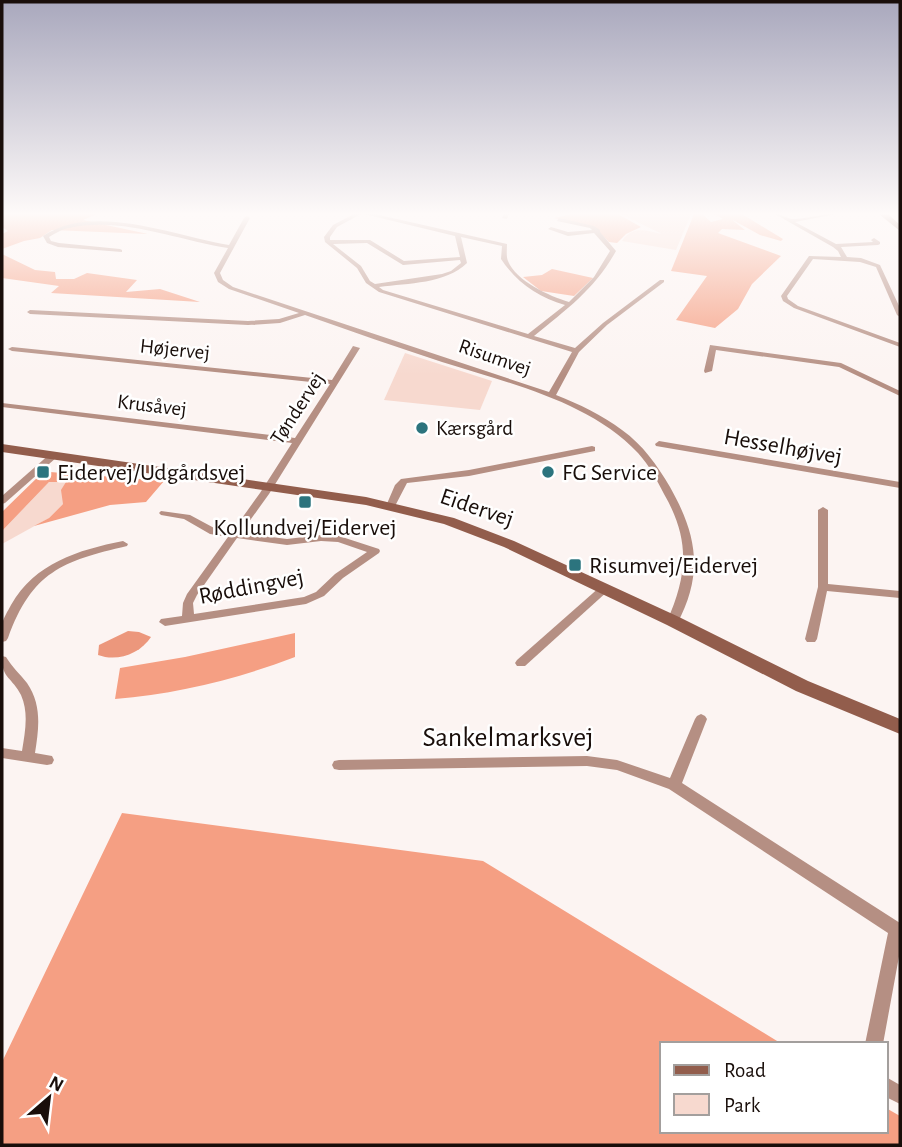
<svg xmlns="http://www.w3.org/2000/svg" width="902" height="1147" font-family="'Alegreya Sans',sans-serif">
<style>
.green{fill:#f7d9cf}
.forest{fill:#f59f83}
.water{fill:#ec977c}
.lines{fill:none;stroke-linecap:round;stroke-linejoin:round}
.street{fill:#b58f83;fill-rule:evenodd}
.secondary{fill:#925d4c;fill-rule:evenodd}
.poi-dot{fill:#2c747e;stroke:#fff;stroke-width:2.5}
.labels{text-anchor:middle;stroke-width:5;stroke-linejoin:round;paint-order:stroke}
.far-street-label{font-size:21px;fill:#190e0a;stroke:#fff}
.far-poi-label{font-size:21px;fill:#190e0a;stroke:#fff;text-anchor:start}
.street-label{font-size:24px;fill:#190e0a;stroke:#fff}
.poi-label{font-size:24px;fill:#190e0a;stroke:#fff;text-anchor:start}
.near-street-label{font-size:28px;fill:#190e0a;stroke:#fff}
</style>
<rect width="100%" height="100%" fill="#fcf4f2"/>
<g class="green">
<path d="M621 214H691L676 250 622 241C633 225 646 231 662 234Z"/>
<path d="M405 353 492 381 480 410 384 400Z"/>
<path d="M49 482H66L63 504 49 518 2 544V531Z"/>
</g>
<g class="forest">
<path d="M2 214H97L83 220 148 234 52 230 40 238 24 241 2 249V234L8 231 2 227Z"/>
<path d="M572 214H618L641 227 626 234 617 243 609 242 594 227 554 218Z"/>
<path d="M694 214H702L711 222 723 219 714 214H742L783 239 781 241 760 235 731 219 745 230 722 229 718 233 781 256 752 284 738 309 715 328 676 320 707 276 671 271Z"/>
<path d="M2 254 35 270 55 272 56 279H74L87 273 137 280 126 292 160 289 200 302 51 293 59 286 2 278Z"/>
<path d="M552 269 593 278 574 296 541 291 523 277 542 275Z"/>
<path d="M50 472 164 481 146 502 110 505 34 526 49 518 63 504 61 490 66 482H49L2 531V512L41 474Z"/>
<path d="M295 633V657C238 679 177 694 115 699L120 668 185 657Z"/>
<path d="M122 813 483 861 782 1044H662V1131H886V1108L900 1116V1145H2V1062Z"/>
</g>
<path class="water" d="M128 631 139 632 151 637C140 654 117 662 98 655L99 645Z"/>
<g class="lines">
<g class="street">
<path d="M354 214H361L337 227 330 237V240H370L404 261 460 257 455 236 364 214H375L507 244C507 249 506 256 508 261 516 281 549 296 569 302L594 277 610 251 594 233 568 236 548 229 551 227 568 232 592 230 590 228 557 221 559 218 594 226 600 230V232L616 251C595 289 567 309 534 336L575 348 603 323 660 280H664V282L607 325 579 352 556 395C579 404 602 415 622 430 643 445 657 465 670 487 697 535 704 573 677 624H669L667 621C688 574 690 539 664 494 657 480 649 465 638 453 589 401 508 383 442 362 396 347 351 331 305 315L280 323 248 325 30 314 27 312 30 310 248 321 279 319 299 313 229 289 218 282 214 273 228 248C177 240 121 216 69 228 62 229 56 233 49 237L51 241 59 243 120 249 122 250V252L58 247 47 243 43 236C94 202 174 236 229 245L244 218 247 216 250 218 220 273 223 280 233 287 549 392 572 352 379 292 366 283 357 268 325 242 324 237 333 225ZM461 237 502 246 501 259C517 283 538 297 565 305L528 334 383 290 379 287C409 283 445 284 467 263ZM367 243 403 265 460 260 461 263 451 271 442 274 375 284 370 281 361 266 333 244Z"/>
<path d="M504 214H509L507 219 502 218Z"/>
<path d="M775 214C782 214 786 218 792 219 805 219 822 214 836 214L795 222 836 244 873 242 871 240 874 238 880 242V244L878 245 841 247 847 257 861 258 880 265 900 308V317L897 315 876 267 860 262 813 259 787 296 788 299 798 306 900 343V347L794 308 783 301 781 296 809 256 841 257 838 251 833 247Z"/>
<path d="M710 345 841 363 900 391V396L839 367 716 350 712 371 705 373 704 371Z"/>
<path d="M353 346 360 348 269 494 241 533 287 539 321 535 339 536 379 549 380 551 379 553 343 578 324 596 306 604 165 626 159 622 161 619 182 616 183 603 187 594 228 537 210 534 184 519 161 515 159 513 161 511 190 515 216 529 232 532 260 493 292 443 2 407V403L295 438 330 384 12 351 8 349 12 347 332 380ZM237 538 287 545 321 541 338 542 367 552 335 574 316 592 304 597 194 614 193 603 197 595Z"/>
<path d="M659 441 900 482V488L656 446 655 444Z"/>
<path d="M592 446 595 447V451L469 476 407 483 394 508 391 509 386 506 395 485 401 479 469 470Z"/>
<path d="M54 452 58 455 57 457 5 503 2 504V496L51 453Z"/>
<path d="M823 507 828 510V584L900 591V598L827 591 817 639 815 642H807L805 639 818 587V510Z"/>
<path d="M123 541 128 544 127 546C62 561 32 572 8 638L6 641 2 642C2 637 1 630 2 625 3 618 8 611 11 605 35 563 78 550 123 541Z"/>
<path d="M605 585 610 588 609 590 525 666H517L515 663 517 660 601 586Z"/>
<path d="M2 656 6 657C12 667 20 674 27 683 42 705 39 728 35 753L52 756 54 760 52 764 47 765 2 758V748L22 751C25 732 29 713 21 695 12 677 1 678 2 656Z"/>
<path d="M701 714 705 716 707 719 682 783 900 923V951L883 1044H865L888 933 669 789 617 770 587 766 339 770 334 769 332 765 334 761 339 760 587 756 617 760 670 778 695 719 697 716Z"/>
<path d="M886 1077 900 1085V1104L886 1097Z"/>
</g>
<g class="secondary">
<path d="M879 214H888L900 225V231Z"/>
<path d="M2 444 366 497 454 518 514 541 679 617 808 681 900 719V734L796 691 667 625 504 547 444 524 366 505 2 452Z"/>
</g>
</g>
<linearGradient id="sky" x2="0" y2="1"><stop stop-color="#a9a8bd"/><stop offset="0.57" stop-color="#fefaf9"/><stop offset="1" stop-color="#fefaf9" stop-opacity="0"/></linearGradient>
<rect width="902" height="375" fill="url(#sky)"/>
<g class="poi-dot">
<circle cx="422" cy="428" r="7"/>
<rect x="36" y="465" width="14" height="14" rx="3.5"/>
<circle cx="548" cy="472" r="7"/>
<rect x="298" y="495" width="14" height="14" rx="3.5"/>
<rect x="568" y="558" width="14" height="14" rx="3.5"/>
</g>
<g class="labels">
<g class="far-street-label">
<text transform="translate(175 349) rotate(6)" y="7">Højervej</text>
<text transform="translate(495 357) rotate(19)" y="7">Risumvej</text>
<text transform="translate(152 405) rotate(7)" y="7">Krusåvej</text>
<text transform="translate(297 408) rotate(-57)" y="7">Tøndervej</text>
</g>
<g class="far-poi-label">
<text x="436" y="435">Kærsgård</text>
</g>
<g class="street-label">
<text transform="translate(783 446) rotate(10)" y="8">Hesselhøjvej</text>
<text transform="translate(477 507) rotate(19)" y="8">Eidervej</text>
<text transform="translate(251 586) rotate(-11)" y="8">Røddingvej</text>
</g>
<g class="poi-label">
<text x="57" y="480">Eidervej/Udgårdsvej</text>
<text x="562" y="480">FG Service</text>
<text x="305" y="535" text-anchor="middle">Kollundvej/Eidervej</text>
<text x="589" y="573">Risumvej/Eidervej</text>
</g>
<g class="near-street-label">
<text x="508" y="746">Sankelmarksvej</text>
</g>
</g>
<rect width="902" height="1147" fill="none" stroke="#190e0a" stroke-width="7"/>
<rect x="660" y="1042" width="228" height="91" fill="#ffffff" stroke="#a39f9d" stroke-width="2"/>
<rect x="674" y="1065" width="35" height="10" fill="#925d4c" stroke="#a39f9d" stroke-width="2"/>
<text x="724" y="1077" font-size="21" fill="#190e0a">Road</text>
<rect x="674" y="1094" width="35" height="21" fill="#f7d9cf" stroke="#a39f9d" stroke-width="2"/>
<text x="724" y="1112" font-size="21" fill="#190e0a">Park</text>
<g transform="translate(49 1098) rotate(28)" stroke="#ffffff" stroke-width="5" paint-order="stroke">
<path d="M0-5L12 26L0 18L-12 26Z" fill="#190e0a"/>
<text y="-10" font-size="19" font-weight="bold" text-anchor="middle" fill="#190e0a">N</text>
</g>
</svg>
